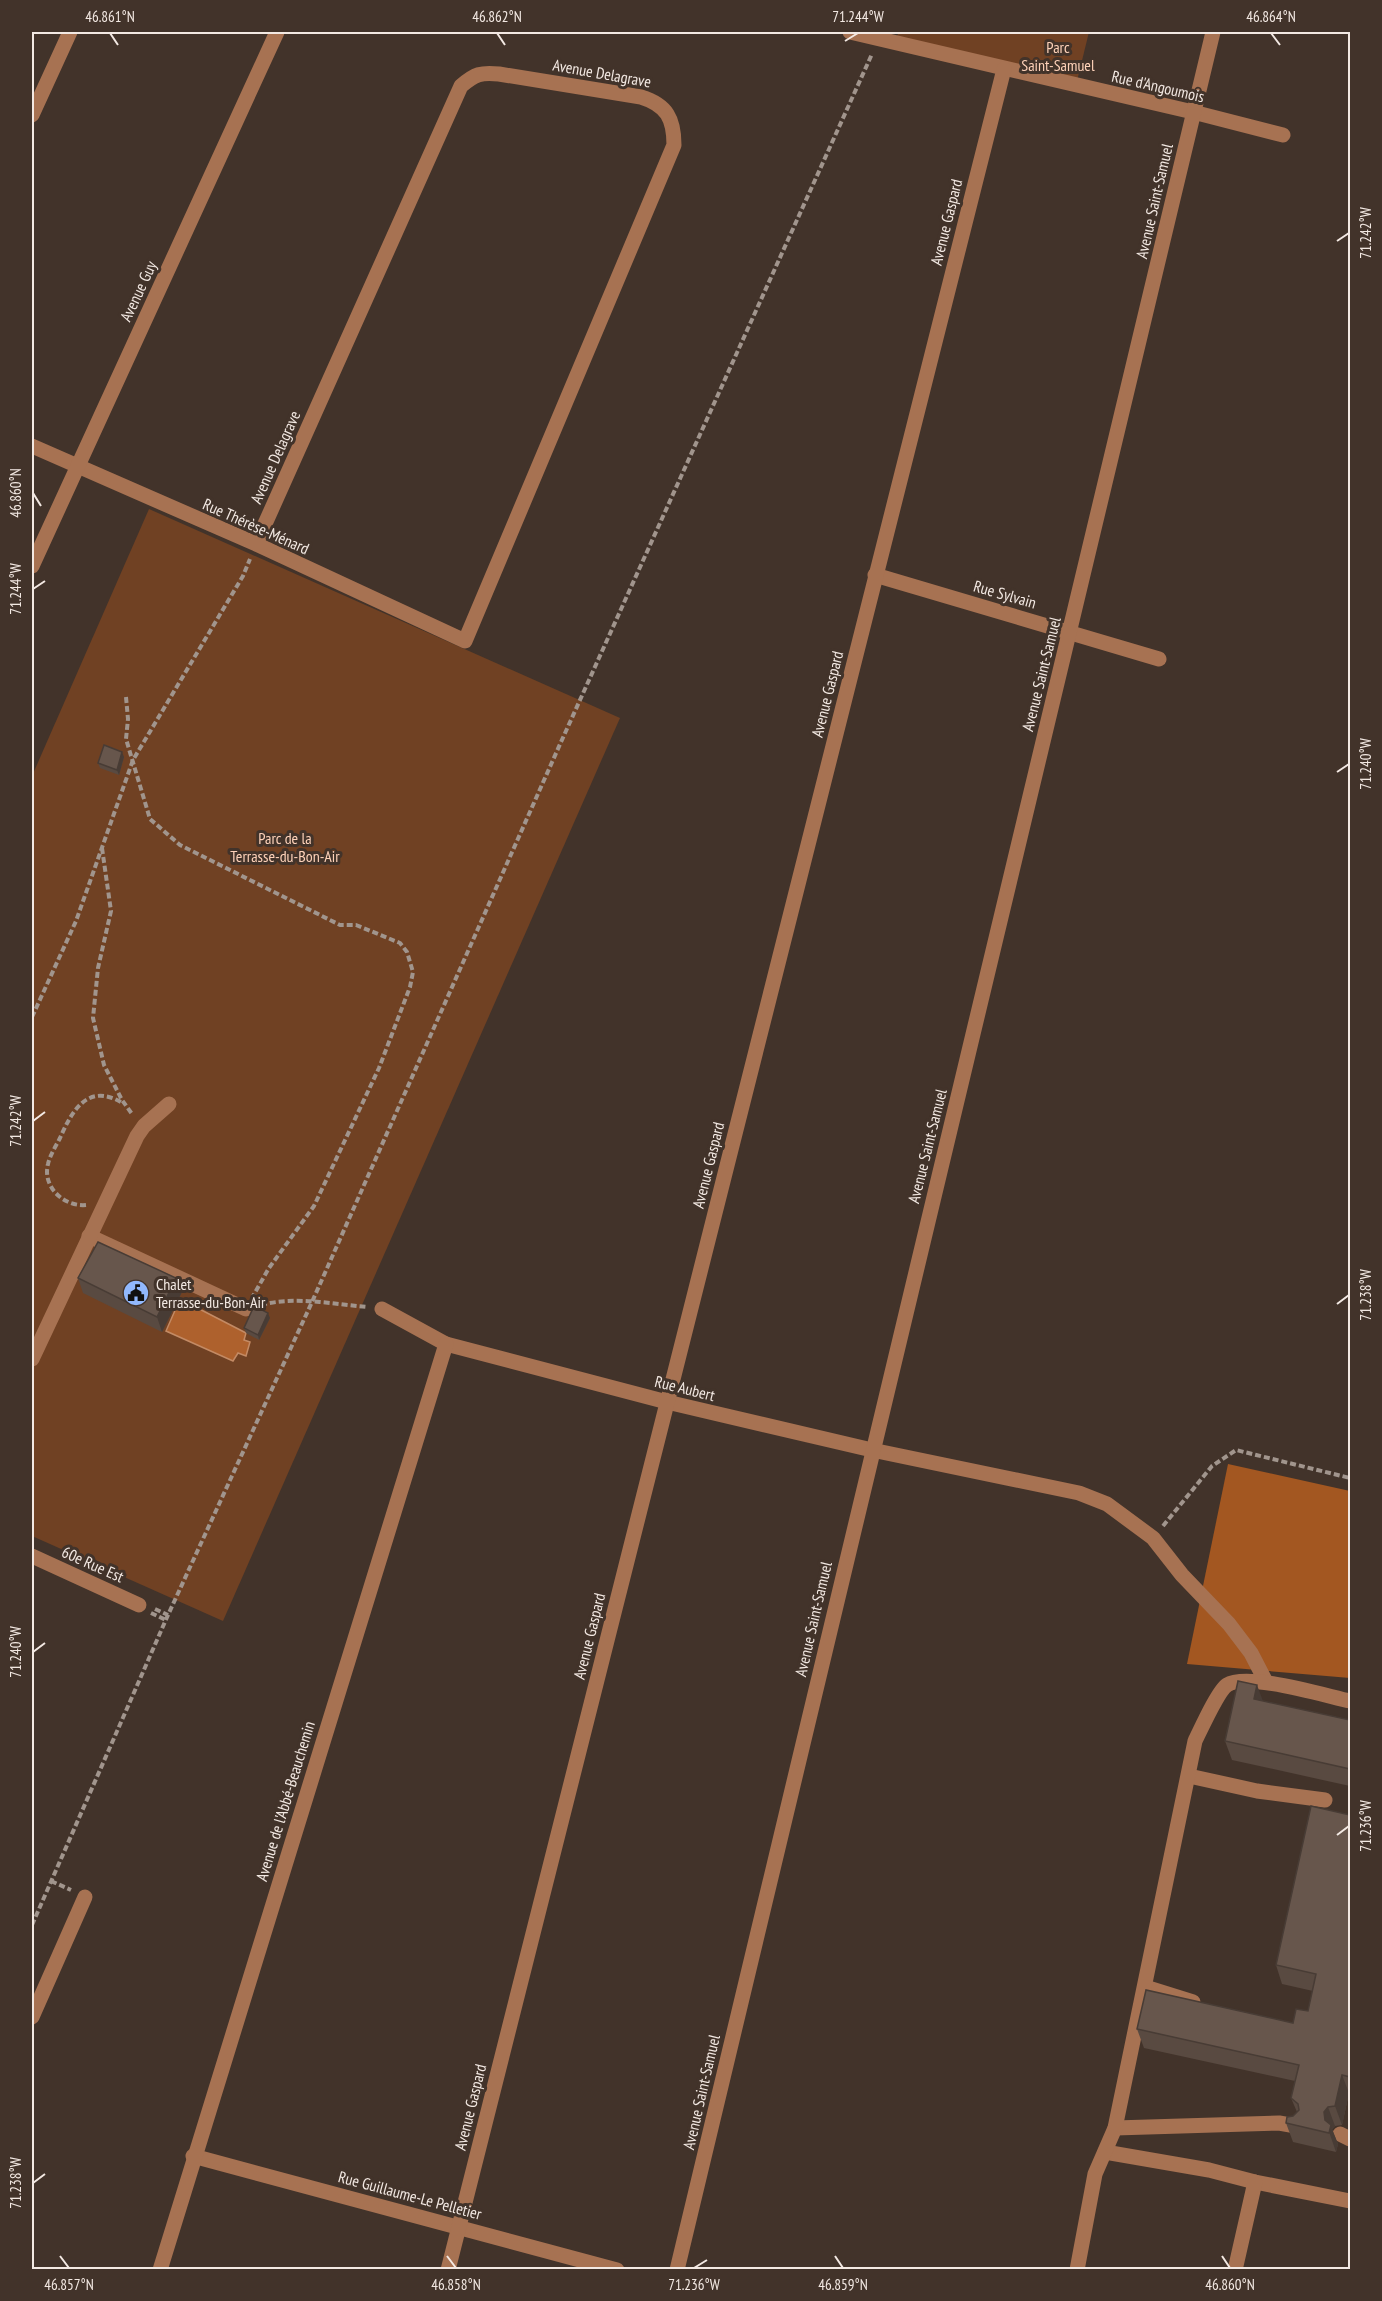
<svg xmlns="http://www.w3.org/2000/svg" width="1382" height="2301" font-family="'PT Sans Narrow',sans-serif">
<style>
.green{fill:#704123}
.forest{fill:#a35721}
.water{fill:#ae612d;stroke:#c38a64;stroke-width:1.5}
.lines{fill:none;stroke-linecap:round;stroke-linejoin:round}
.path{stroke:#a1958d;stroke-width:4;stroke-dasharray:6 3;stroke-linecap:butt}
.minor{stroke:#a77252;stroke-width:15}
.wall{fill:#594a41}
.shaded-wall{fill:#483c35}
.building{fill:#67564c;stroke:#483c35;stroke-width:1.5}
.ticks{fill:none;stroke:#f3e9e3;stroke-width:2}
.labels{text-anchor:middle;stroke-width:6;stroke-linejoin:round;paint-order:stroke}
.park-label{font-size:16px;fill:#fed2b9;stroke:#42332a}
.street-label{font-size:16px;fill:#f3e9e3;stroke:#42332a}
.poi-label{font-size:16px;fill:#f3e9e3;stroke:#42332a;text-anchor:start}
.neatline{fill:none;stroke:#f3e9e3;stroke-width:2}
.ticks-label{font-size:15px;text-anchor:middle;fill:#f3e9e3}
</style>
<rect width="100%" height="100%" fill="#42332a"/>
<g class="green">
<path d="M899 32H1089L1076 85 894 42Z"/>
<path d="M149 509 620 718 223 1621 32 1536V776Z"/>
</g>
<path class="forest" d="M1228 1464 1350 1491V1678L1187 1664Z"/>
<path class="water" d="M180 1299 246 1333 244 1340 250 1342 246 1356 238 1353 233 1361 166 1331Z"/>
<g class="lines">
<g class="path">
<path d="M126 697 128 719 126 739 150 819 180 845 340 925H356L400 943 407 952 413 972 410 987 379 1068 314 1206 269 1268 253 1296"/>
<path d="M102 848 111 911 98 968 93 1018 104 1065 122 1100 132 1114"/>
<path d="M32 1017 76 921 133 760 243 576 250 559"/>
<path d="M86 1205C64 1207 42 1187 48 1164 50 1155 56 1146 60 1138 72 1111 87 1083 121 1102"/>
<path d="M261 1305C295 1296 333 1304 367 1307"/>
<path d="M1163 1526 1212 1466 1236 1450 1350 1478"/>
<path d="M155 1609 168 1615"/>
<path d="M151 1613 166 1620"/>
<path d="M51 1881 71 1890"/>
<path d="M32 1925 168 1615 312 1302 561 742 872 54"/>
</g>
<g class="minor">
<path d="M850 32 1193 112 1283 135"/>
<path d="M32 115 70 32"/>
<path d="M32 446 256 544 465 641 674 145C674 119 667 105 641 97L499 74C481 72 475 74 461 86L256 544"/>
<path d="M32 566 277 32"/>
<path d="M875 575 1159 659"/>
<path d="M89 1236 246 1309"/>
<path d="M382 1309 446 1344 667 1402 872 1450 1079 1493 1107 1504 1153 1538 1182 1575 1229 1624 1251 1653 1266 1682"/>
<path d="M32 1359 137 1136 144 1126 169 1104"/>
<path d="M32 1556 139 1605"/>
<path d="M1189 1776 1257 1791 1325 1800"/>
<path d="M1145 1987 1193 2002"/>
<path d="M32 2017 85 1897"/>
<path d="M1115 2128 1279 2123 1296 2126"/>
<path d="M1340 2134 1350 2139"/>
<path d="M1105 2152 1209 2170 1255 2182 1350 2201"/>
<path d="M193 2156 617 2270"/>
<path d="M160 2270 446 1344"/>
<path d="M448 2270 1004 69"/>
<path d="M677 2270 1213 32"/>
<path d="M1077 2270 1095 2174 1115 2128 1195 1741C1201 1729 1218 1691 1227 1685 1247 1672 1326 1696 1350 1701"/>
<path d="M1235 2270 1255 2182"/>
</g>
</g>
<g class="wall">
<path d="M124 757 119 775 100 768 98 763Z"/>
<path d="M78 1278H176L182 1292 162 1332 83 1293Z"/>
<path d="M270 1318 259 1340 246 1333 244 1328Z"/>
<path d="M1263 1701 1350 1720V1786L1232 1760 1225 1741Z"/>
<path d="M1350 1815V2094L1349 2093 1342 2125 1335 2126 1332 2129 1338 2144 1336 2152 1293 2142 1286 2123 1297 2112 1291 2098 1295 2081 1144 2048 1137 2029 1293 2023 1308 2011 1313 1991 1282 1984 1276 1965Z"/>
</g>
<g class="shaded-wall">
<path d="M122 752 124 757 119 775 117 770Z"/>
<path d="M176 1278 182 1292 162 1332 157 1317Z"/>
<path d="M268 1313 270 1318 259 1340 258 1335Z"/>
<path d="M1257 1685 1264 1704 1254 1699Z"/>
<path d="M1342 2075 1349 2093 1342 2125 1335 2106Z"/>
<path d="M1328 2107 1335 2126 1332 2129 1338 2144 1336 2152 1325 2120 1324 2112Z"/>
</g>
<g class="building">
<path d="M104 745 122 752 117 770 98 763Z"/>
<path d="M98 1242 176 1278 157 1317 78 1278Z"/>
<path d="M254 1306 268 1313 258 1335 244 1328Z"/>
<path d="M1238 1681 1257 1685 1254 1699 1350 1720V1769L1225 1741Z"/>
<path d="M1311 1806 1350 1815V2077L1342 2075 1335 2106 1328 2107 1324 2112 1325 2120 1331 2125 1329 2133 1286 2123 1287 2117 1293 2116 1299 2110 1298 2104 1291 2098 1299 2065 1137 2029 1146 1990 1293 2023 1296 2009 1308 2011 1316 1974 1276 1965Z"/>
</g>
<path class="ticks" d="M110 33 118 45M497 33 505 45M1271 33 1280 45M845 41 858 33M1337 241 1349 233M33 493 41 506M33 589 45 581M1337 772 1349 764M33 1121 45 1112M1337 1304 1349 1295M33 1652 45 1643M1337 1835 1349 1826M33 2183 45 2174M60 2256 69 2268M447 2256 456 2268M835 2256 843 2268M1222 2256 1230 2268M694 2268 707 2260"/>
<defs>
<g id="civic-disc" transform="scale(1.35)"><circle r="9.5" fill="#91b8fd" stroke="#42332a"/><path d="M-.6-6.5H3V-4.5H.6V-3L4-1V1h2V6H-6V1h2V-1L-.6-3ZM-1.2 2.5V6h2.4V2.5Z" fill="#111"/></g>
</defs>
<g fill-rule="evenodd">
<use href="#civic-disc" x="136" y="1293"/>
</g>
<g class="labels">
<g class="park-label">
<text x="1058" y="53">Parc<tspan x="1058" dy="18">Saint-Samuel</tspan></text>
<text x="285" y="844">Parc de la<tspan x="285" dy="18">Terrasse-du-Bon-Air</tspan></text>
</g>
<g class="street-label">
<text transform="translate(602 73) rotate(10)" y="6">Avenue Delagrave</text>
<text transform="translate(1158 86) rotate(13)" y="6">Rue d'Angoumois</text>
<text transform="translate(1154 201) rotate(-77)" y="6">Avenue Saint-Samuel</text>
<text transform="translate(946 222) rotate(-76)" y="6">Avenue Gaspard</text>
<text transform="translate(138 291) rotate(-65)" y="6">Avenue Guy</text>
<text transform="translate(275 457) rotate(-66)" y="6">Avenue Delagrave</text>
<text transform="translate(256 526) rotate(24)" y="6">Rue Thérèse-Ménard</text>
<text transform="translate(1005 594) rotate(16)" y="6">Rue Sylvain</text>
<text transform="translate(1041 674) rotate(-76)" y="6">Avenue Saint-Samuel</text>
<text transform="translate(827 694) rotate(-76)" y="6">Avenue Gaspard</text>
<text transform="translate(927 1146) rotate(-76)" y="6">Avenue Saint-Samuel</text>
<text transform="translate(708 1165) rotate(-76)" y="6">Avenue Gaspard</text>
<text transform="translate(685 1388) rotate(14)" y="6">Rue Aubert</text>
<text transform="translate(93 1564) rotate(24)" y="6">60e Rue Est</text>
<text transform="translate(813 1619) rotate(-77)" y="6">Avenue Saint-Samuel</text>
<text transform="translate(589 1636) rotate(-76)" y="6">Avenue Gaspard</text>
<text transform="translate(285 1801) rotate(-73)" y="6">Avenue de l'Abbé-Beauchemin</text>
<text transform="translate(701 2092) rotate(-77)" y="6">Avenue Saint-Samuel</text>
<text transform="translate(470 2107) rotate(-76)" y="6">Avenue Gaspard</text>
<text transform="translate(410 2195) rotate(15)" y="6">Rue Guillaume-Le Pelletier</text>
</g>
<g class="poi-label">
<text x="156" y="1290">Chalet<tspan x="156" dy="18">Terrasse-du-Bon-Air</tspan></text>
</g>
</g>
<rect width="1382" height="2301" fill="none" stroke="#42332a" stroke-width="66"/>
<rect x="33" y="33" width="1316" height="2235" class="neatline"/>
<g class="ticks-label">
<text x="110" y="22">46.861°N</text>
<text x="497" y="22">46.862°N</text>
<text x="858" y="22">71.244°W</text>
<text x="1271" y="22">46.864°N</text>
<text transform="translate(1366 233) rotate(-90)" y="5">71.242°W</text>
<text transform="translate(16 493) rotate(-90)" y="5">46.860°N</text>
<text transform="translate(16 589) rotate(-90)" y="5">71.244°W</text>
<text transform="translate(1366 764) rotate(-90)" y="5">71.240°W</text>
<text transform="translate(16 1121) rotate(-90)" y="5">71.242°W</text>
<text transform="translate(1366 1295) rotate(-90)" y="5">71.238°W</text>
<text transform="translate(16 1652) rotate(-90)" y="5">71.240°W</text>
<text transform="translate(1366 1826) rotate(-90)" y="5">71.236°W</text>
<text transform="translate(16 2183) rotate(-90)" y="5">71.238°W</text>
<text x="69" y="2290">46.857°N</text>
<text x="456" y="2290">46.858°N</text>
<text x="694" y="2290">71.236°W</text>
<text x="843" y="2290">46.859°N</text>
<text x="1230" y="2290">46.860°N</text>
</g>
</svg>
